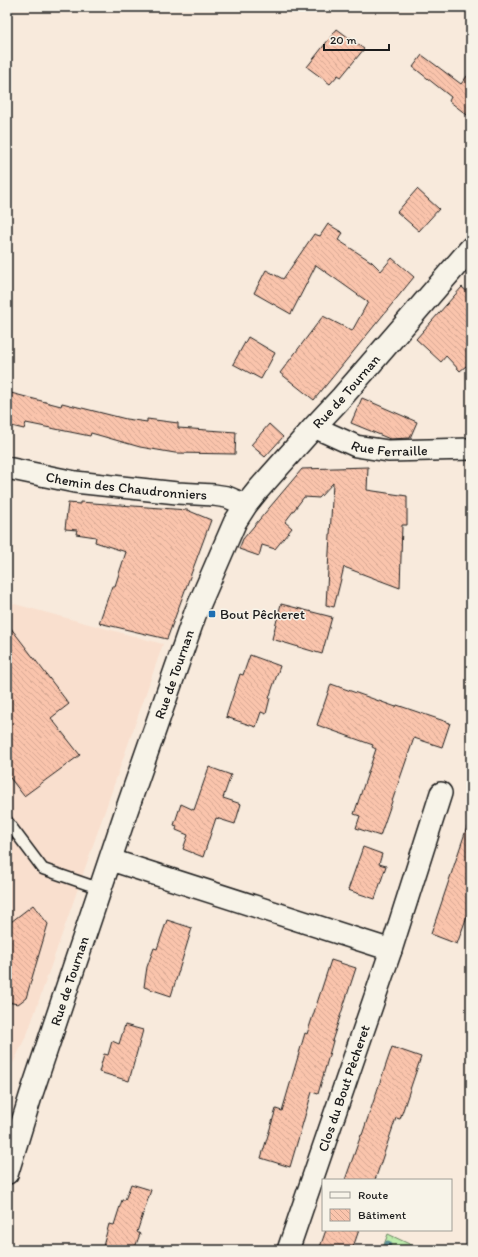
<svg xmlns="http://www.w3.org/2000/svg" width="478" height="1257" font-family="Itim,sans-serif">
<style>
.built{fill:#f9dfce}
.forest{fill:url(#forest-crowns);stroke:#6c8464}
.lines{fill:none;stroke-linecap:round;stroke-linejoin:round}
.stream{stroke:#5f8f96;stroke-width:7}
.building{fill:url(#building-back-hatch);stroke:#1c1c1c}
.lane-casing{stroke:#1c1c1c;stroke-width:13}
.street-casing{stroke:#1c1c1c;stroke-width:24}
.secondary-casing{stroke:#1c1c1c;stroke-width:25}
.lane{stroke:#f7f3e8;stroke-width:10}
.street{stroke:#f7f3e8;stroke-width:21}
.secondary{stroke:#f7f3e8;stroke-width:22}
.poi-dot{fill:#1f6fb2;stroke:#f7f3e8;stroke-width:1.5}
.labels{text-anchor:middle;stroke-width:3;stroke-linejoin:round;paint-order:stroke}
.street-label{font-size:14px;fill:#1c1c1c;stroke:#f7f3e8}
.poi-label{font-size:14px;fill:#1c1c1c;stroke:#f7f3e8;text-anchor:start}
</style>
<defs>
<pattern id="forest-crowns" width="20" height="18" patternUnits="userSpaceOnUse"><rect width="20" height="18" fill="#bcecab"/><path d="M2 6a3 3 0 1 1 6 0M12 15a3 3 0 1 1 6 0" fill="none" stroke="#a1ca93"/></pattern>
<pattern id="building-back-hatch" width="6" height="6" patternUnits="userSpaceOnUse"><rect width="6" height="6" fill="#fac4ac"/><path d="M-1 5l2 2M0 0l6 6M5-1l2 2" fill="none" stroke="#d6a893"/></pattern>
</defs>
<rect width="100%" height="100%" fill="#f8eadc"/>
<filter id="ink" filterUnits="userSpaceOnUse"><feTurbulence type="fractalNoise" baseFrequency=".025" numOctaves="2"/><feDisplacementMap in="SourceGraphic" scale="8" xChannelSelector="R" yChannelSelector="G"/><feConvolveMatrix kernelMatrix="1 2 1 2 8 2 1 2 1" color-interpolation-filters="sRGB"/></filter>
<g filter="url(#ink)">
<path class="built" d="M7 602 163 644 28 1032 7 1076Z"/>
<path class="forest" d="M388 1234 422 1250H382Z"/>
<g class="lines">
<path class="stream" d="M386 1250 388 1244"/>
</g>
<g class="building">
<path d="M337 29 364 49 341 77 338 75 330 84 307 67Z"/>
<path d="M422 55 461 84 471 71V118L449 101 451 97 413 67Z"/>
<path d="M417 189 439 209 419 231 397 212Z"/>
<path d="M328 224 343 233 338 240 372 262 381 271 392 258 414 277 314 400 280 373 323 316 352 331 368 302 316 265 291 314 254 293 266 270 283 279 314 234 320 236Z"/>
<path d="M462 287 471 295V362L460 371 446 356 441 362 416 339Z"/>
<path d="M248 337 275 353 261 379 233 364Z"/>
<path d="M7 392 61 406 62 403 126 419 147 422V419L178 423V428L236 432 235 454 175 453 140 447 91 433 90 436 26 423 24 429 7 425Z"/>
<path d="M362 398 417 422 410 438 390 439 351 423Z"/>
<path d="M269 424 283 437 265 457 251 445Z"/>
<path d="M368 467 367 490 407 496V525H402L400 588 344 567 334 607 326 605 333 483 319 498 304 497 285 522 292 528 275 549 262 545 259 556 239 549 243 539 302 469Z"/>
<path d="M80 502 187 510 211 520 167 639 99 623 112 586H115L126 552 95 542 96 537 76 534 77 530 65 529 68 503 80 504Z"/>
<path d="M281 604 332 617 322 654 272 639Z"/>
<path d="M7 623 69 704 51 718 80 755 24 796 7 774Z"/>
<path d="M250 655 280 666 269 698H270L266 714 261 712 256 727 226 717 240 674 243 675Z"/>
<path d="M331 684 396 707 397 705 450 723 442 747 414 738 380 836 356 828 360 816 354 814 376 749 372 747 373 745 317 725Z"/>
<path d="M209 767 231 775 223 798 241 804 235 824 216 818 203 857 183 849 188 835 176 830 177 826 174 825 181 804 194 810Z"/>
<path d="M468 824 471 825V905L457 944 431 934Z"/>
<path d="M363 847 382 854 379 864 386 866 375 899 348 890Z"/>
<path d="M33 905 48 924 26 998 18 1004 7 1002V925Z"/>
<path d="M167 920 192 928 171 996 144 987 147 967 154 948 157 949Z"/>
<path d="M331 960 356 968 332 1041H333L318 1094 312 1092 290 1167 261 1158 276 1109 282 1111 305 1033 307 1034Z"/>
<path d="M125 1025 143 1030 129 1081 99 1072 104 1054 108 1055 112 1041 119 1044Z"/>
<path d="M392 1047 421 1057 400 1119 396 1118 375 1180H345L361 1135H362Z"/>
<path d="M131 1184 151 1190 137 1232 140 1234 134 1250H102L109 1224 114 1225 122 1200H125Z"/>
<path d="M326 1230H359L352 1250H319Z"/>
</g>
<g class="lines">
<g class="lane-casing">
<path id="lane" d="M7 821 43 869 101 889"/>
</g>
<g class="street-casing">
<g id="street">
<path id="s1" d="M314 427 356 446 388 451 471 449"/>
<path id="s2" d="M7 468 75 482 177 493 214 495 227 497 246 505"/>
<path d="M111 860 391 950"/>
<path id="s3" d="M288 1250 391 950 441 793"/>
</g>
</g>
<g class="secondary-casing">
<g id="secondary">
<path id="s4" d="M7 1173 31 1095 125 815 195 614 235 522 246 505 258 490 314 427 342 397 471 248"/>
</g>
</g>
<use href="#lane" class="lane"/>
<use href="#street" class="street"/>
<use href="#secondary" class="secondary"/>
</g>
</g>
<rect class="poi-dot" x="208" y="610" width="8" height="8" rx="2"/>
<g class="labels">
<g class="street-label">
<text dy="5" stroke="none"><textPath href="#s4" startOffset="862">Rue de Tournan</textPath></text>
<text dy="5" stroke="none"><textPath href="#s1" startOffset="80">Rue Ferraille</textPath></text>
<text dy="5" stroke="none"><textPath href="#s2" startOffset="121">Chemin des Chaudronniers</textPath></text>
<text dy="5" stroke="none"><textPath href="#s4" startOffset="526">Rue de Tournan</textPath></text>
<text dy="5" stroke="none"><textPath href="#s4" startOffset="202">Rue de Tournan</textPath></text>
<text dy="5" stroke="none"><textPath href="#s3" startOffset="171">Clos du Bout Pècheret</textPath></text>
</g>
<g class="poi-label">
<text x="220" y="619">Bout Pêcheret</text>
</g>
</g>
<rect width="478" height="1257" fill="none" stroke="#f7f3e8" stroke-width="24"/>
<rect x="12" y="12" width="454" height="1233" fill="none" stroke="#1c1c1c" stroke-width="1.5" filter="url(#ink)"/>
<rect x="322" y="1179" width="130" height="52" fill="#f7f3e8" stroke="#9f9d96"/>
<rect x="330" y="1192" width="20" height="6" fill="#f7f3e8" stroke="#9f9d96"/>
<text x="358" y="1199" font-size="12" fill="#1c1c1c">Route</text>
<rect x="330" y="1209" width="20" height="12" fill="url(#building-back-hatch)" stroke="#9f9d96"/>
<text x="358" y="1219" font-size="12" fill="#1c1c1c">Bâtiment</text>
<path d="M324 44v6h65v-6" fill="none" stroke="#1c1c1c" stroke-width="2"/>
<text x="330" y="44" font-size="12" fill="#1c1c1c" stroke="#f7f3e8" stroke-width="3" paint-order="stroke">20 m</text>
</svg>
